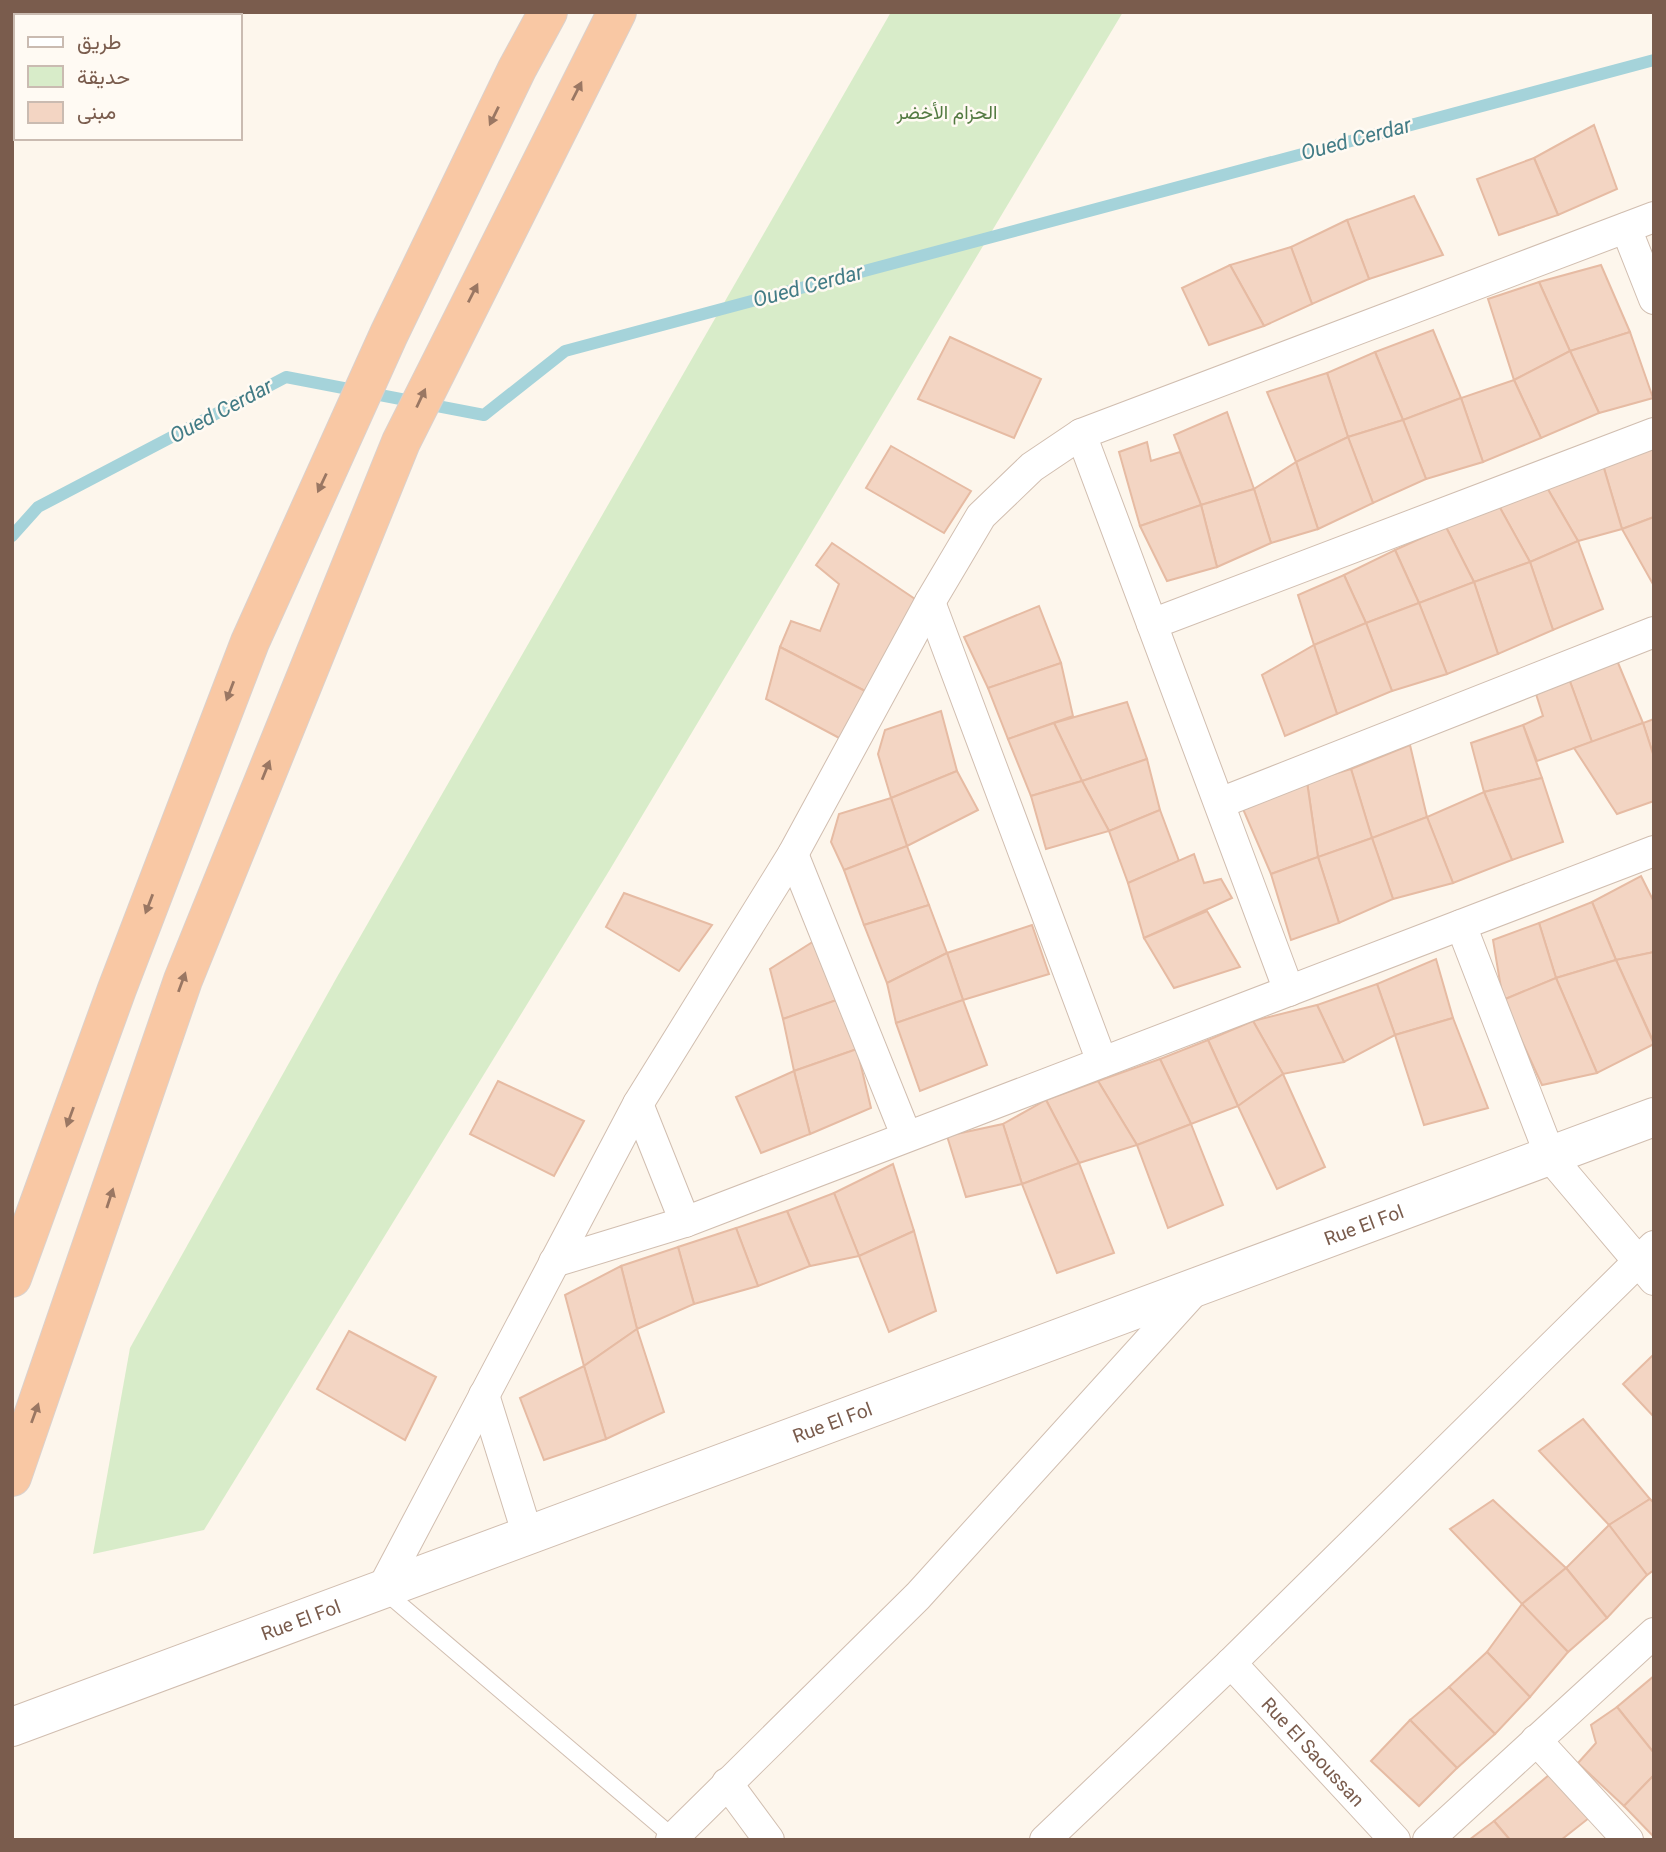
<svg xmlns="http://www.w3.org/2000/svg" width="1666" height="1852" font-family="Roboto,Vazirmatn,sans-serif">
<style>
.green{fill:#d8ecc9}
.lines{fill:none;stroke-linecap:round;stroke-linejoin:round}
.stream{stroke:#a5d3da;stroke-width:12}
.building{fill:#f3d5c3;stroke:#e6bba3;stroke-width:2}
.service-casing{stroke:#d1beb0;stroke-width:18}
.minor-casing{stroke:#d1beb0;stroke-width:32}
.tertiary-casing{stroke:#d1beb0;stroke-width:40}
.trunk-casing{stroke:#dad1cd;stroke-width:40}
.service{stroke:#fff;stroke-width:16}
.minor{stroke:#fff;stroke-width:30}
.tertiary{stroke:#fff;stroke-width:38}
.trunk{stroke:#f9c8a4;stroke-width:38}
.oneway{fill:#9a7763}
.labels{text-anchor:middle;stroke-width:5;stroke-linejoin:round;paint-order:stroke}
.park-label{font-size:19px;fill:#537a41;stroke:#fffaf3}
.street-label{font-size:19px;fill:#7a5c4d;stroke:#fffaf3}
.water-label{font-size:21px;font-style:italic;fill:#437c86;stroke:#fffaf3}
</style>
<rect width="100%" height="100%" fill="#fdf6ec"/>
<path class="green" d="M891 12H1123L609 871 204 1530 93 1554 130 1348 337 977Z"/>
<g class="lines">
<path class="stream" d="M12 536 38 507 286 377 484 415 565 351 1654 60"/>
</g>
<g class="building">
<path d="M1594 125 1617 189 1558 215 1534 158Z"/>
<path d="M1534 158 1558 215 1499 235 1477 179Z"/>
<path d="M1414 196 1443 255 1369 279 1347 220Z"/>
<path d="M1347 220 1369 279 1312 304 1291 247Z"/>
<path d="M1291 247 1312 304 1264 326 1230 265Z"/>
<path d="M1230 265 1264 326 1209 345 1182 288Z"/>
<path d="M1601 265 1630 332 1570 351 1539 282Z"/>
<path d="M1539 282 1570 351 1514 380 1488 299Z"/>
<path d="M1433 330 1461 398 1403 420 1375 352Z"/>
<path d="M1630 332 1653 398 1599 413 1570 351Z"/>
<path d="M950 337 1041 379 1014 438 918 399Z"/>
<path d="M1570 351 1599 413 1541 438 1514 380Z"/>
<path d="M1375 352 1403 420 1348 437 1327 373Z"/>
<path d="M1327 373 1348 437 1296 462 1267 392Z"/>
<path d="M1514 380 1541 438 1483 462 1461 398Z"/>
<path d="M1461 398 1483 462 1426 479 1403 420Z"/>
<path d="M1227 412 1254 489 1201 505 1174 435Z"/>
<path d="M1403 420 1426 479 1373 503 1348 437Z"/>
<path d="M1348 437 1373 503 1318 529 1296 462Z"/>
<path d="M1147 442 1151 461 1180 452 1201 505 1140 526 1119 452Z"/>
<path d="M1654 443V517L1622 529 1603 465Z"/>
<path d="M891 446 971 491 944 533 866 488Z"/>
<path d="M1296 462 1318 529 1271 543 1254 489Z"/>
<path d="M1603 465 1622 529 1578 541 1546 486Z"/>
<path d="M1546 486 1578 541 1530 562 1499 506Z"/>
<path d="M1254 489 1271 543 1217 567 1201 505Z"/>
<path d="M1201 505 1217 567 1167 581 1140 526Z"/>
<path d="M1499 506 1530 562 1474 582 1446 527Z"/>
<path d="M1654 517V586L1622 529Z"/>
<path d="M1446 527 1474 582 1419 603 1395 550Z"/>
<path d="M1578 541 1603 609 1553 630 1530 562Z"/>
<path d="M832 543 918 601 865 691 780 647 791 621 820 631 839 584 816 565Z"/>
<path d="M1395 550 1419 603 1366 623 1344 575Z"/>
<path d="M1530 562 1553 630 1498 654 1474 582Z"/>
<path d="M1344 575 1366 623 1314 645 1298 595Z"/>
<path d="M1474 582 1498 654 1447 674 1419 603Z"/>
<path d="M1419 603 1447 674 1392 691 1366 623Z"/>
<path d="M1039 606 1061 663 988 688 964 637Z"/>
<path d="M1366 623 1392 691 1337 714 1314 645Z"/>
<path d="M1314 645 1337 714 1285 736 1262 675Z"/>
<path d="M780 647 865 691 843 740 766 699Z"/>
<path d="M1616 658 1643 723 1592 742 1568 676Z"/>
<path d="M1061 663 1073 716 1008 739 988 688Z"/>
<path d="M1568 676 1592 742 1537 761 1523 725 1543 716 1536 694Z"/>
<path d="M1127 702 1147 759 1082 781 1054 723Z"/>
<path d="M941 711 957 771 891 798 878 754 885 730Z"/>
<path d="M1654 719V757L1643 723Z"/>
<path d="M1054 723 1082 781 1031 796 1008 739Z"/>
<path d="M1643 723 1654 757V801L1617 814 1574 748Z"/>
<path d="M1523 725 1542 778 1484 792 1471 743Z"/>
<path d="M1410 745 1427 817 1372 838 1351 769Z"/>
<path d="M1147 759 1160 810 1109 831 1082 781Z"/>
<path d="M1351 769 1372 838 1318 857 1307 782Z"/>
<path d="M957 771 978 810 907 846 891 798Z"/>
<path d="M1542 778 1563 842 1512 860 1484 792Z"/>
<path d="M1082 781 1109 831 1046 849 1031 796Z"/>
<path d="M1307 782 1318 857 1271 874 1243 809Z"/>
<path d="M1484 792 1512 860 1453 883 1427 817Z"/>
<path d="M891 798 907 846 844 870 831 842 839 814Z"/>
<path d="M1160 810 1179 861 1128 883 1109 831Z"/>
<path d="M1427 817 1453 883 1393 899 1372 838Z"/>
<path d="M1372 838 1393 899 1339 923 1318 857Z"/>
<path d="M907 846 929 905 864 925 844 870Z"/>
<path d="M1194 854 1204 883 1221 879 1232 898 1144 938 1128 883Z"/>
<path d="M1318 857 1339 923 1291 940 1271 874Z"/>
<path d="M1641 876 1654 902V952L1616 960 1592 902Z"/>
<path d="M624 893 712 925 679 971 606 927Z"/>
<path d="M1592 902 1616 960 1556 978 1539 923Z"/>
<path d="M929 905 947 953 887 983 864 925Z"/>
<path d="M1207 911 1240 967 1174 988 1144 938Z"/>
<path d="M1539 923 1556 978 1503 1000 1493 940Z"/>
<path d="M1032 925 1049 974 963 1000 947 953Z"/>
<path d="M822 936 845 997 783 1019 770 969Z"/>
<path d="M1654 952V1043L1616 960Z"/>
<path d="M947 953 963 1000 896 1023 887 983Z"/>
<path d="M1436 959 1453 1018 1395 1035 1377 984Z"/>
<path d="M1616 960 1654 1044 1597 1073 1556 978Z"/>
<path d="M1556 978 1597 1073 1542 1085 1503 1000Z"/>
<path d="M1377 984 1395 1035 1344 1062 1317 1005Z"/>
<path d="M845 997 857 1049 794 1071 783 1019Z"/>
<path d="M963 1000 987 1065 920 1091 896 1023Z"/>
<path d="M1317 1005 1344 1062 1283 1074 1253 1021Z"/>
<path d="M1453 1018 1488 1108 1424 1125 1395 1035Z"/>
<path d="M1253 1021 1283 1074 1238 1106 1208 1040Z"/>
<path d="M1208 1040 1238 1106 1191 1124 1160 1059Z"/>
<path d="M857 1049 871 1108 810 1134 794 1071Z"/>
<path d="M1160 1059 1191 1124 1137 1145 1098 1081Z"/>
<path d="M794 1071 810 1134 761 1153 736 1097Z"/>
<path d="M1283 1074 1325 1167 1277 1189 1238 1106Z"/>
<path d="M498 1081 584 1121 554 1176 470 1134Z"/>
<path d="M1098 1081 1137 1145 1079 1163 1046 1100Z"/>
<path d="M1046 1100 1079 1163 1022 1184 1003 1124Z"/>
<path d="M1003 1124 1022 1184 966 1197 947 1136Z"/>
<path d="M1191 1124 1223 1205 1168 1228 1137 1145Z"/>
<path d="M1079 1163 1114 1253 1057 1273 1022 1184Z"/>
<path d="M893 1164 914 1231 859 1256 834 1193Z"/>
<path d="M834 1193 859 1256 810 1266 787 1211Z"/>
<path d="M787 1211 810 1266 758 1286 736 1228Z"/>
<path d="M736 1228 758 1286 694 1304 678 1247Z"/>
<path d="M914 1231 936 1311 889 1332 859 1256Z"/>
<path d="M678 1247 694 1304 637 1329 621 1266Z"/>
<path d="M621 1266 637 1329 584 1366 565 1295Z"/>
<path d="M637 1329 664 1412 606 1439 584 1366Z"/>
<path d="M349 1331 436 1377 405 1440 317 1389Z"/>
<path d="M1654 1354V1417L1623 1384Z"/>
<path d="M584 1366 606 1439 544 1460 520 1398Z"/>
<path d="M1583 1419 1650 1499 1609 1525 1539 1451Z"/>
<path d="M1650 1499 1654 1503V1570L1647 1575 1609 1525Z"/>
<path d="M1493 1500 1566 1568 1522 1604 1450 1529Z"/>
<path d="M1609 1525 1647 1575 1607 1618 1566 1568Z"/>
<path d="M1566 1568 1607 1618 1568 1652 1522 1604Z"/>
<path d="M1522 1604 1568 1652 1530 1697 1487 1652Z"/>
<path d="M1487 1652 1530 1697 1495 1734 1449 1687Z"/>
<path d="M1654 1676V1753L1617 1707Z"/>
<path d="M1449 1687 1495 1734 1457 1768 1410 1720Z"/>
<path d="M1617 1707 1654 1753V1775L1624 1806 1578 1763 1596 1743 1591 1725Z"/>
<path d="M1410 1720 1457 1768 1419 1806 1371 1761Z"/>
<path d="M1549 1775 1589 1818 1561 1840H1510L1494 1821Z"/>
<path d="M1654 1775V1837L1624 1806Z"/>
<path d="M1494 1821 1510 1840H1469Z"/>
</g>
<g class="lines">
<g class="service-casing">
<path id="service" d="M383 1590 673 1837"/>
</g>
<g class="minor-casing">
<g id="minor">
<path d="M1626 228 1654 299"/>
<path d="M1081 434 1289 991"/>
<path d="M930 602 1102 1062"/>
<path d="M1152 624 1654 433"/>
<path d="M1220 803 1654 632"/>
<path d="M793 854 906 1135"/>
<path d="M1461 925 1551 1158 1654 1280"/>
<path d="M638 1104 685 1222"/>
<path d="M554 1262 685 1222 1654 851"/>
<path d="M484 1395 528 1536"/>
<path d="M382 1589 638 1104 793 854 930 602 981 516 1032 467 1081 434 1654 217"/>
<path id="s1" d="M1231 1663 1395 1840"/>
<path d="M1536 1740 1628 1840"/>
<path d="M727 1783 769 1840"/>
<path d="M671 1840 918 1596 1196 1289"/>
<path d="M1045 1840 1231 1663 1654 1246"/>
<path d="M1428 1840 1654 1633"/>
</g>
</g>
<g class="tertiary-casing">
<g id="tertiary">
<path id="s2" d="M12 1727 1654 1117"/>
</g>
</g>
<g class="trunk-casing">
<g id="trunk">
<path d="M12 1278 117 989 250 642 389 334 517 69 548 12"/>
<path d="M12 1477 183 980 401 442 617 12"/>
</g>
</g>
<use href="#service" class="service"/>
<use href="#minor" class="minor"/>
<use href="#tertiary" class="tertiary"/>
<use href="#trunk" class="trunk"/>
</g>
<defs><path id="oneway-solid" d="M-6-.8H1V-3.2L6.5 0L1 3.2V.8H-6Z" transform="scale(1.75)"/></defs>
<g class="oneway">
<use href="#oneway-solid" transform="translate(577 91) rotate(-63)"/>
<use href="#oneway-solid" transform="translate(494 116) rotate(116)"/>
<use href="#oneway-solid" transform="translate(473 293) rotate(-63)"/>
<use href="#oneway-solid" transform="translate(421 398) rotate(-65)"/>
<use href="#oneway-solid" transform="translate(322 483) rotate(115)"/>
<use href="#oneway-solid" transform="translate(230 691) rotate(111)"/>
<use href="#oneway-solid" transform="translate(266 770) rotate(-68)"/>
<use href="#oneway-solid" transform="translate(149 904) rotate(111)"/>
<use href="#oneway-solid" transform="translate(182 982) rotate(-70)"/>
<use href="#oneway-solid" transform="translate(70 1117) rotate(110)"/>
<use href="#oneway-solid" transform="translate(110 1198) rotate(-72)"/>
<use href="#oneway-solid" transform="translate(35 1413) rotate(-70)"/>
</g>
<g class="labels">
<g class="park-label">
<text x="947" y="119">الحزام الأخضر</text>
</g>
<g class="street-label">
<text dy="7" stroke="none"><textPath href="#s2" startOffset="1442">Rue El Fol</textPath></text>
<text dy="7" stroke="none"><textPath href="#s2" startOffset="875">Rue El Fol</textPath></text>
<text dy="7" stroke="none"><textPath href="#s2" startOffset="308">Rue El Fol</textPath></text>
<text dy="7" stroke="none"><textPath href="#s1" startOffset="121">Rue El Saoussan</textPath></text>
</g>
<g class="water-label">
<text transform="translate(1356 139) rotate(-15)" y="7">Oued Cerdar</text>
<text transform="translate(808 286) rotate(-15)" y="7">Oued Cerdar</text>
<text transform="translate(221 411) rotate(-28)" y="7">Oued Cerdar</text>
</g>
</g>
<rect width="1666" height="1852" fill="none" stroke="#7a5c4d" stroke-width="28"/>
<rect x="14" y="14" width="228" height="126" fill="#fffaf3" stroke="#cabbb1" stroke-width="2"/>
<rect x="28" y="37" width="35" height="10" fill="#ffffff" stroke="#cabbb1" stroke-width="2"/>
<text x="77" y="49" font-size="21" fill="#7a5c4d">طريق</text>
<rect x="28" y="66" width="35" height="21" fill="#d8ecc9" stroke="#cabbb1" stroke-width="2"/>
<text x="77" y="84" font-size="21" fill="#7a5c4d">حديقة</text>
<rect x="28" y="102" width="35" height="21" fill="#f3d5c3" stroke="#cabbb1" stroke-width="2"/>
<text x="77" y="119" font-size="21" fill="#7a5c4d">مبنى</text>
</svg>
